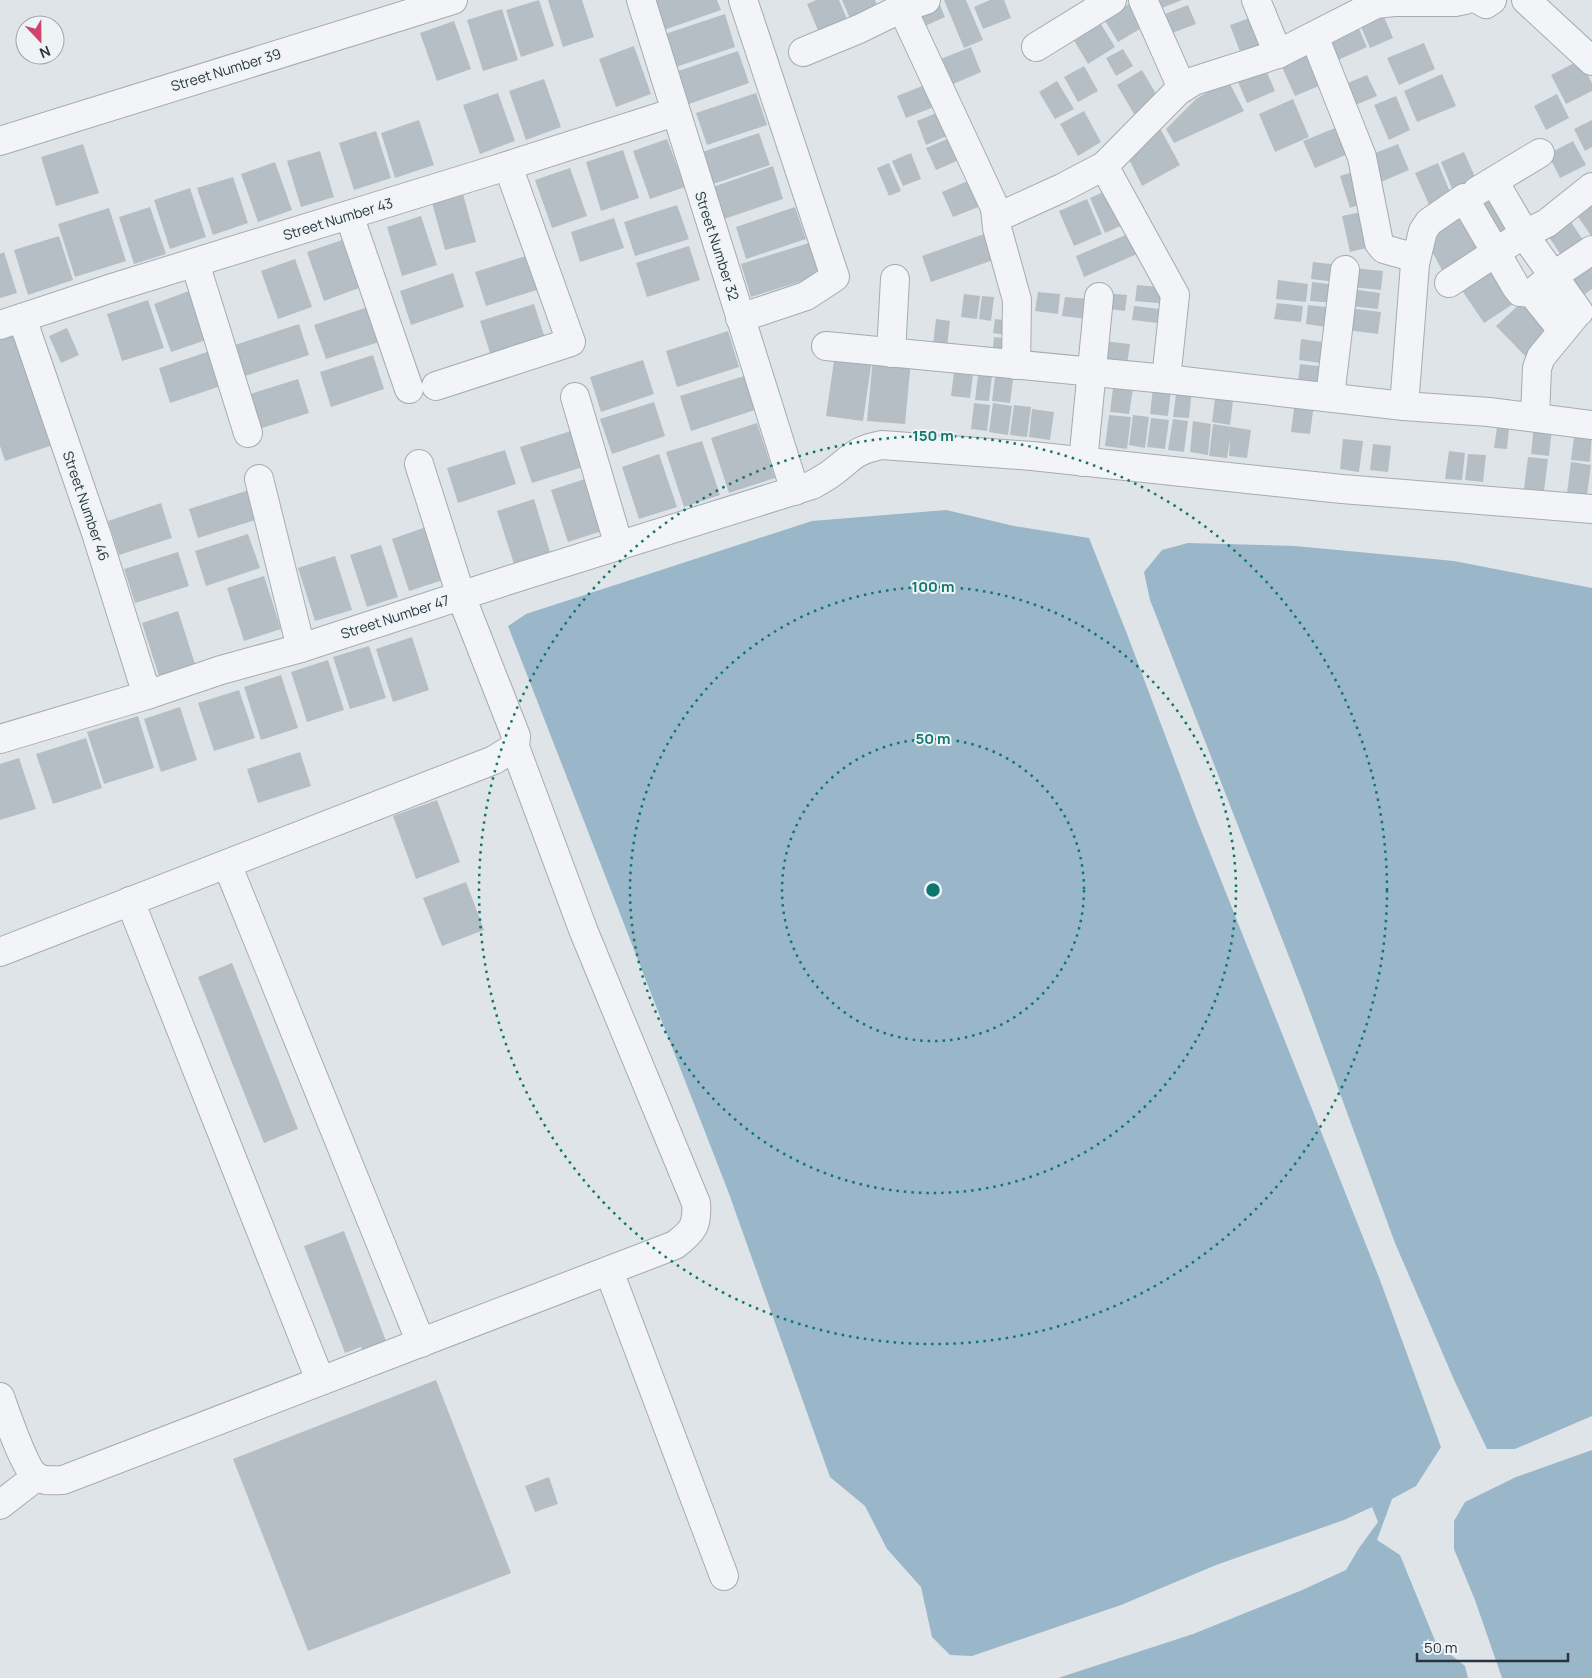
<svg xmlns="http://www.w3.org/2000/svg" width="1592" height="1678" font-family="Manrope,sans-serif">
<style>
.water{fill:#99b7c9}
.building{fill:#b6bec5}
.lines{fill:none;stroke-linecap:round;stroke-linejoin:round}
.minor-casing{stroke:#a4acb2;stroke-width:30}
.minor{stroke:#f2f4f7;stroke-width:28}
.ring{fill:none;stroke:#0f766e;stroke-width:2.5;stroke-dasharray:2.5 5}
.labels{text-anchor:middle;stroke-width:4;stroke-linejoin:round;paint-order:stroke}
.street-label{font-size:14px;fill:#28343f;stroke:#eef3f6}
.centre{fill:#0f766e;stroke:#eef3f6;stroke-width:2.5}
.ring-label{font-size:15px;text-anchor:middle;font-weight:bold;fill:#0f766e;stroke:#eef3f6;stroke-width:4;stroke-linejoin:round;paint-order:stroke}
</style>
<rect width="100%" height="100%" fill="#dfe4e8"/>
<g class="water">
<path d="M946 510 1014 526 1089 538 1127 634 1197 820 1380 1280 1441 1447 1416 1486 1392 1499 1377 1540 1400 1555 1436 1643 1465 1666 1468 1678H1058L1193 1634 1300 1591 1346 1570 1359 1548 1378 1522 1372 1507 1344 1520 1216 1565 1121 1605 972 1656 950 1655 932 1637 921 1587 887 1549 865 1506 830 1477 728 1191 508 626 526 614 812 521Z"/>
<path d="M1188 543 1295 546 1454 561 1592 588V1416L1515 1449H1487L1455 1382 1395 1243 1302 990 1150 600 1144 572 1162 550Z"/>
<path d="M1592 1450V1678H1502L1475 1600 1454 1549V1521L1465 1502 1516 1477Z"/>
</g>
<g class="building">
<path d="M539 0 554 46 521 57 506 10Z"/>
<path d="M548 0H582L594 37 563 47Z"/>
<path d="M651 0H717L721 10 661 31Z"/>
<path d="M816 0H839L849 24 820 35 807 4Z"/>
<path d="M842 0H875L879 11 852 23Z"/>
<path d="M938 0 945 17 923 27 915 8Z"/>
<path d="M944 0H966L983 40 964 48Z"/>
<path d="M990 0H1004L1011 18 983 29 974 7Z"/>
<path d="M1159 0H1182L1162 8Z"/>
<path d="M1134 1 1148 24 1118 42 1104 19Z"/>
<path d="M1188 5 1196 24 1172 33 1165 14Z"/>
<path d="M502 9 518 60 483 71 467 20Z"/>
<path d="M1382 12 1393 38 1370 48 1359 22Z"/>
<path d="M725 14 735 47 676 67 665 34Z"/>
<path d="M1258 15 1270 46 1242 57 1230 25Z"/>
<path d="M454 21 471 69 437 81 420 33Z"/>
<path d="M1099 21 1115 47 1088 64 1072 37Z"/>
<path d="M1357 24 1367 47 1338 60 1328 37Z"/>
<path d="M1424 43 1435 69 1399 85 1387 58Z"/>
<path d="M634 46 651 94 616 107 599 59Z"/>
<path d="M971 47 981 72 944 88 933 62Z"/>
<path d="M1123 49 1133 66 1116 76 1106 58Z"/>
<path d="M738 51 749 83 689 104 678 71Z"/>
<path d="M1313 52 1326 83 1295 96 1281 65Z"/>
<path d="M1580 60 1592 83V91L1566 104 1551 75Z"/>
<path d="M1263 63 1275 91 1247 103 1235 75Z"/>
<path d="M1084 66 1098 91 1078 102 1064 77Z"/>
<path d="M1142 70 1159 99 1134 114 1117 85Z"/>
<path d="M1442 74 1456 106 1417 122 1404 91Z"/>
<path d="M1367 75 1377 96 1353 106 1343 85Z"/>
<path d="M544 79 561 127 526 140 509 91Z"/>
<path d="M1057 81 1074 109 1055 119 1039 92Z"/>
<path d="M1229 82 1244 111 1174 143 1166 129 1196 99 1211 90Z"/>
<path d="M930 83 939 105 906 118 897 96Z"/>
<path d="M498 93 515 141 480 154 463 105Z"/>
<path d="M756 93 767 125 707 145 696 113Z"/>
<path d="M1557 94 1569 118 1546 130 1534 106Z"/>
<path d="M1396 96 1410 130 1389 140 1374 105Z"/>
<path d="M1293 99 1309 137 1275 152 1259 114Z"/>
<path d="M946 109 956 132 926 145 917 121Z"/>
<path d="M1084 111 1101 142 1078 156 1060 124Z"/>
<path d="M419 120 434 165 395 178 381 133Z"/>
<path d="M1592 120V147L1585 151 1574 129Z"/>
<path d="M1345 124 1357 150 1315 168 1303 141Z"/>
<path d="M1160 128 1180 165 1142 186 1127 155Z"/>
<path d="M376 131 391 178 354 190 339 143Z"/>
<path d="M759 133 770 165 710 185 699 153Z"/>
<path d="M957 135 966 157 936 170 926 148Z"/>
<path d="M667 139 685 187 650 199 633 151Z"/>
<path d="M1573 141 1586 165 1560 178 1548 154Z"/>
<path d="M83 144 99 193 56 206 41 157Z"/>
<path d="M1398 144 1409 170 1381 182 1370 155Z"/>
<path d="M623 150 639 198 601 211 586 162Z"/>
<path d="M320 151 334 197 301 207 287 161Z"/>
<path d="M1464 152 1479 186 1455 196 1441 162Z"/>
<path d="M911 153 921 179 903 186 892 161Z"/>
<path d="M275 162 292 210 258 222 241 174Z"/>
<path d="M889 163 901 191 889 196 877 168Z"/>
<path d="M1438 163 1453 199 1431 209 1415 173Z"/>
<path d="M773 166 783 199 724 219 713 187Z"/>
<path d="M570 168 587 216 552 228 535 180Z"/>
<path d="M1359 170 1369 201 1350 208 1340 176Z"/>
<path d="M233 177 248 223 213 235 197 188Z"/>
<path d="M975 178 986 204 953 217 942 192Z"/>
<path d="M190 188 206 237 170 249 154 200Z"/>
<path d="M1112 188 1127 223 1105 233 1090 198Z"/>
<path d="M462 190 476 242 445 250 431 199Z"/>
<path d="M1496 190 1518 233 1495 245 1472 202Z"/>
<path d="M1592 194V237L1572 208Z"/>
<path d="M1087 199 1102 234 1074 246 1059 211Z"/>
<path d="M677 205 689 239 635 256 624 222Z"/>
<path d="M150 207 166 254 134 264 119 217Z"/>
<path d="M795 207 806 239 746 259 736 227Z"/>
<path d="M109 208 126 261 75 277 58 224Z"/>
<path d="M1371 210 1379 245 1350 252 1342 216Z"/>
<path d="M1470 214 1490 253 1445 276 1425 238 1447 222Z"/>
<path d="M421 216 437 265 402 276 387 227Z"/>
<path d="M1567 216 1589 249 1567 264 1545 231Z"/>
<path d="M614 218 624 248 580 262 571 232Z"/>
<path d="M1135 231 1144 251 1084 277 1076 256Z"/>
<path d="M987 233 996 259 931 282 922 256Z"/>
<path d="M59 236 73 280 28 295 14 250Z"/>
<path d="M342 240 359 288 324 301 307 252Z"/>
<path d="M812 242 822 275 751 297 741 264Z"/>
<path d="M689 246 700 280 647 297 636 263Z"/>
<path d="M4 252 17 293 0 298V254Z"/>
<path d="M529 255 540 289 486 306 475 272Z"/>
<path d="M1592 257V289L1581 297 1563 274Z"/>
<path d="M295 259 312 307 278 319 261 271Z"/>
<path d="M1495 261 1521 299 1484 323 1459 286Z"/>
<path d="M1313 262 1339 265 1336 282 1311 279Z"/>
<path d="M1354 268 1383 271 1381 290 1352 287Z"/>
<path d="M453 273 464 307 411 325 400 291Z"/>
<path d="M1278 280 1308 284 1306 302 1276 299Z"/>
<path d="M1312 282 1337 285 1335 303 1310 301Z"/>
<path d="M1137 285 1170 288 1168 304 1135 301Z"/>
<path d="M1351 289 1380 293 1378 309 1349 306Z"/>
<path d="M189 291 206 340 171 352 154 304Z"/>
<path d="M1038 292 1060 294 1058 314 1035 311Z"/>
<path d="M1104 293 1127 295 1125 311 1102 308Z"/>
<path d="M964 294 980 296 977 319 961 317Z"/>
<path d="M982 296 994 297 991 321 979 319Z"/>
<path d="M1065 297 1089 299 1087 319 1062 316Z"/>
<path d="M1525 299 1556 331 1528 359 1496 326Z"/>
<path d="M148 300 164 348 122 361 107 314Z"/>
<path d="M1277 303 1303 306 1301 322 1274 319Z"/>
<path d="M534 304 545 338 491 356 480 321Z"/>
<path d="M1308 305 1335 308 1333 328 1306 324Z"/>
<path d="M1134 306 1160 309 1158 323 1132 320Z"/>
<path d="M368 307 379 342 326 359 314 325Z"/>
<path d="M1349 308 1381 312 1378 334 1347 330Z"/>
<path d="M936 319 950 321 947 347 933 345Z"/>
<path d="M995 319 1013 321 1012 336 993 333Z"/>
<path d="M299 324 309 355 245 376 235 345Z"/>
<path d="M67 328 79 355 61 363 49 336Z"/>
<path d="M18 330 56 444 5 461 0 446V336Z"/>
<path d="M728 331 739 367 677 387 666 351Z"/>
<path d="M994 337 1012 339 1011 350 993 348Z"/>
<path d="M1301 339 1330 343 1328 364 1299 360Z"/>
<path d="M1104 341 1130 344 1127 365 1102 362Z"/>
<path d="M213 350 224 385 170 403 159 368Z"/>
<path d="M835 354 872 359 863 421 826 416Z"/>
<path d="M373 355 384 389 331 407 320 372Z"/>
<path d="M873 358 911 361 905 424 867 421Z"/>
<path d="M643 360 654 394 601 412 590 377Z"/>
<path d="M955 364 974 367 970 398 951 396Z"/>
<path d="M1300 364 1328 367 1326 385 1298 381Z"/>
<path d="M979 367 993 368 989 401 975 400Z"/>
<path d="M996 369 1014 371 1010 403 992 401Z"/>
<path d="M744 376 755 410 691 431 680 396Z"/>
<path d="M298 379 309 413 256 430 244 396Z"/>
<path d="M1114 380 1134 382 1129 414 1110 412Z"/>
<path d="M1177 387 1192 389 1189 418 1173 417Z"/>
<path d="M1153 388 1171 390 1168 416 1150 414Z"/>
<path d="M1216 391 1234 393 1230 425 1212 422Z"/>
<path d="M1295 401 1314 404 1310 434 1291 432Z"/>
<path d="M654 402 665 436 612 454 600 419Z"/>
<path d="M974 403 990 405 987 431 971 429Z"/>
<path d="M993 403 1012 406 1008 435 989 432Z"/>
<path d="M1014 405 1031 407 1027 437 1010 435Z"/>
<path d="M1032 409 1054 412 1050 440 1029 437Z"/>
<path d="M1109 415 1131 417 1127 449 1105 446Z"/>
<path d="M1133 415 1149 417 1145 448 1129 445Z"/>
<path d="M1151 418 1169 420 1165 449 1147 447Z"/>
<path d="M1173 419 1188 421 1184 452 1168 450Z"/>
<path d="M1193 421 1211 424 1208 455 1190 452Z"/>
<path d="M757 423 775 478 729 493 711 438Z"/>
<path d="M1213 424 1251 430 1247 458 1229 456 1230 439 1227 458 1209 456Z"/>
<path d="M1534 426 1552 428 1549 456 1531 454Z"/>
<path d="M1497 428 1509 429 1507 449 1494 448Z"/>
<path d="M574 430 586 466 532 483 520 447Z"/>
<path d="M1575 430 1592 432 1590 462 1571 460Z"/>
<path d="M1343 439 1363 441 1359 472 1340 469Z"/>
<path d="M702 441 720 495 684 507 666 452Z"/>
<path d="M1373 444 1391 446 1388 472 1370 470Z"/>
<path d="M505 450 516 484 458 503 447 468Z"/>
<path d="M1449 451 1465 453 1462 480 1445 479Z"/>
<path d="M659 454 677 507 639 519 622 467Z"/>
<path d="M1468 454 1486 455 1483 482 1465 480Z"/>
<path d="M1528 457 1548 459 1544 491 1524 489Z"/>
<path d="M1571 462 1591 465 1587 495 1567 493Z"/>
<path d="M588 478 605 530 568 542 551 490Z"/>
<path d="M249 490 258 519 198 538 189 509Z"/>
<path d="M534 499 550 552 514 564 497 511Z"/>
<path d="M161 503 172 538 119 555 108 521Z"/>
<path d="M426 527 443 580 409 591 392 539Z"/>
<path d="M248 534 260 568 206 586 195 551Z"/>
<path d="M381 545 398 597 367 607 350 555Z"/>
<path d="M178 552 189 586 135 603 124 569Z"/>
<path d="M335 556 352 610 315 621 298 568Z"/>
<path d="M264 576 281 629 244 641 227 588Z"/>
<path d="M178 611 195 664 159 676 142 623Z"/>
<path d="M412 637 429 690 393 702 376 649Z"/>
<path d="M369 646 386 698 350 709 333 657Z"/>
<path d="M328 660 344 710 307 722 291 672Z"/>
<path d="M281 675 298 728 261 740 244 687Z"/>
<path d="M239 690 255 738 214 751 198 703Z"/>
<path d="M180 707 197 760 161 772 144 719Z"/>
<path d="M138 716 154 768 104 784 87 732Z"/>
<path d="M86 738 102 788 53 804 36 754Z"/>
<path d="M300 752 311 786 258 803 247 769Z"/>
<path d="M19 758 36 809 0 820V764Z"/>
<path d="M437 800 460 862 416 879 393 816Z"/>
<path d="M466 882 484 930 442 946 423 898Z"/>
<path d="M232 963 298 1129 264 1143 198 977Z"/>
<path d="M344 1231 389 1349 366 1359 361 1347 345 1353 304 1246Z"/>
<path d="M436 1380 511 1573 308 1651 233 1459Z"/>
<path d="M549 1477 558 1504 535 1512 525 1486Z"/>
</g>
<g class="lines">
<g class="minor-casing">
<g id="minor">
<path d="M641 0 795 491"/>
<path d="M1143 0 1182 88"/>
<path d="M1256 0 1278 54"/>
<path d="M1479 0 1486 4 1492 0"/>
<path d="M1526 0 1592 61"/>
<path d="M902 8 995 208 1002 215 1007 213 1062 188 1104 166"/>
<path d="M1314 36 1362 157 1379 243 1384 249 1416 258"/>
<path d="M1036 47 1112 0"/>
<path d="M803 52 859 29 902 8 926 0"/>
<path d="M0 141 453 0"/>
<path d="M1494 181 1530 243 1579 312"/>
<path d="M1477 191 1540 153"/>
<path d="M995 208 997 228 1017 300 1016 365"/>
<path d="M349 215 409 389"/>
<path d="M195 263 248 433"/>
<path d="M1449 283 1519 237 1547 223 1592 187"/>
<path d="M1538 288 1553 276 1592 250"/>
<path d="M22 318 96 533 147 695"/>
<path d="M740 318 806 296 835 277 743 0"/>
<path d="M0 325 112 288 494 170 675 112"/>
<path d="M826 346 1166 379 1404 406 1489 412 1592 425"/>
<path d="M891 353 895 279"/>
<path d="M1166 379 1175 295 1104 166 1178 91 1194 81 1278 54 1376 4 1394 2H1455L1465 0"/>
<path d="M436 386 571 342 508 166"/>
<path d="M575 397 619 546"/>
<path d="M1330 397 1345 270"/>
<path d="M1404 406 1415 264 1423 231 1429 222 1464 198 1516 287 1520 292 1532 293 1562 330"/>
<path d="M1535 417 1537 368 1541 357 1574 317"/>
<path d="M1083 462 1099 297"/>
<path d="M259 479 301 648"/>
<path d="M0 739 147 695 221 670 301 648 506 581 812 485C819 481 827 477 833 472 853 457 855 450 882 445L1032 456 1342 489 1592 509"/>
<path d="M227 864 421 1343"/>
<path d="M130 901 320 1380"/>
<path d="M0 952 494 760 515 747 516 736 461 596 419 464"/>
<path d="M609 1271 724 1576"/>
<path d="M0 1397C6 1413 25 1470 37 1477 45 1482 55 1480 63 1480L675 1245C692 1232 698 1226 696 1203L584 932 515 747"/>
<path d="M0 1505 36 1477"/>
</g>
</g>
<use href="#minor" class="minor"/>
</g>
<g class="ring">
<circle cx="933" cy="890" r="151"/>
<circle cx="933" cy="890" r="303"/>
<circle cx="933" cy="890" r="454"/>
</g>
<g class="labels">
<g class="street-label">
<text transform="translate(226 70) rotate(-17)" y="5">Street Number 39</text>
<text transform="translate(338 219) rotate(-17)" y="5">Street Number 43</text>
<text transform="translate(717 246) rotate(72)" y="5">Street Number 32</text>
<text transform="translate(86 506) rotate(71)" y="5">Street Number 46</text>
<text transform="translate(395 617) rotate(-18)" y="5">Street Number 47</text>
</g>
</g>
<circle cx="933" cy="890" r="8" class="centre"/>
<g class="ring-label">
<text x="933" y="441">150 m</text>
<text x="933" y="592">100 m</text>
<text x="933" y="744">50 m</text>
</g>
<g transform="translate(40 40) rotate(158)"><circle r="24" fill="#eef3f6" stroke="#9fa7ad"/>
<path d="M0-4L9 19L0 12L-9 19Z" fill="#cf436c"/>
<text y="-8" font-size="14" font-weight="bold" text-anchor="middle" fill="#28343f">N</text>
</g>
<path d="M1417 1653v8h151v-8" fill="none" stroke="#28343f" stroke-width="2.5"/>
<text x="1424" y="1653" font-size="15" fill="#28343f" stroke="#eef3f6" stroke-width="4" paint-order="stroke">50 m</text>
</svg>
